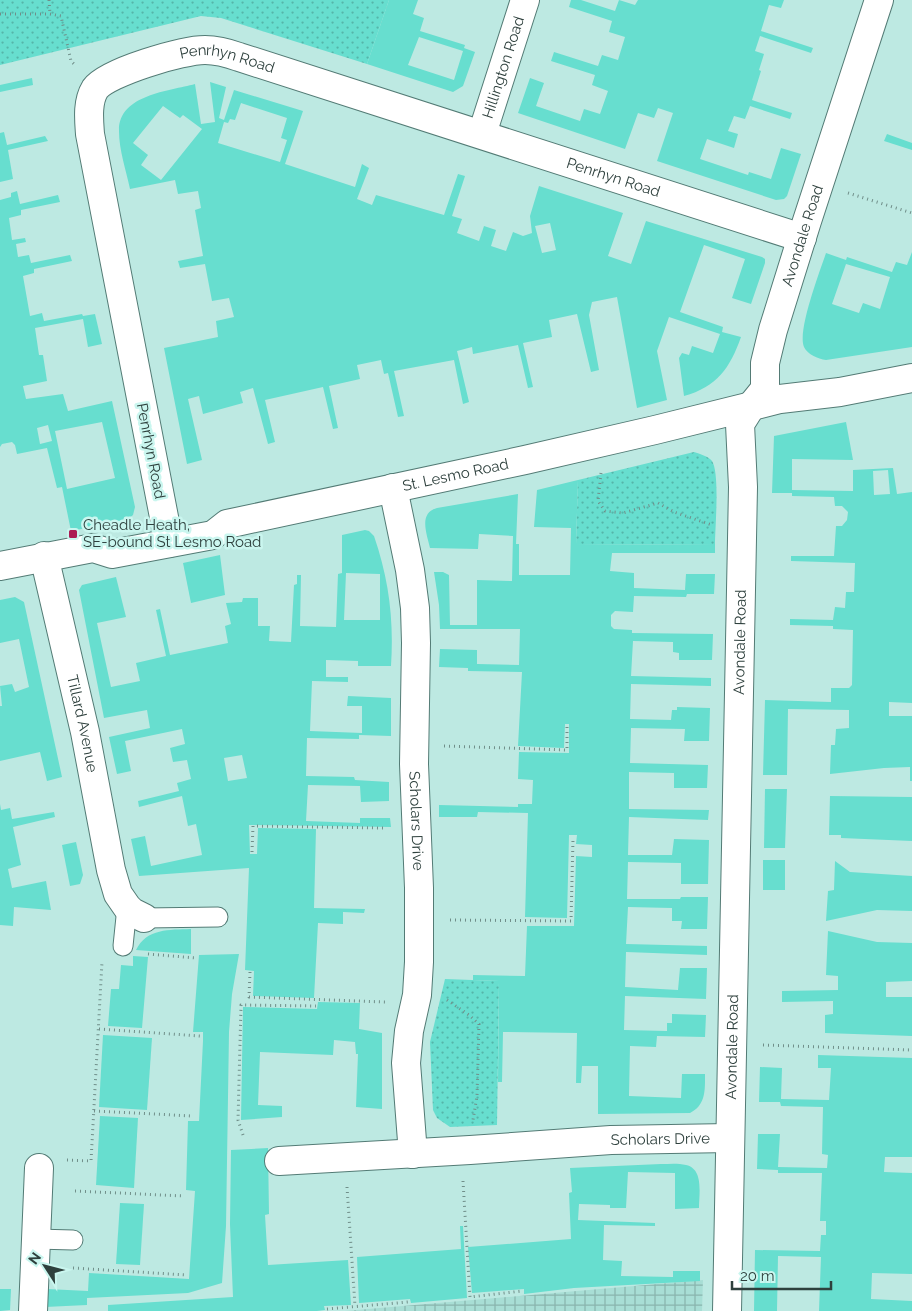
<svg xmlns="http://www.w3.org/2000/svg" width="912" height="1311" font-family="Raleway,sans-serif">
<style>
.industrial{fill:url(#industrial-grid)}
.green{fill:#67decf;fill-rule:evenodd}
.park{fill:url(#park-dots)}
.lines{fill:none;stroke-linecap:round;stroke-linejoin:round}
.service-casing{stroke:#537b75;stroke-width:21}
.minor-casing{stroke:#537b75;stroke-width:30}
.path{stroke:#708e89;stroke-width:3;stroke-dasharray:1 4;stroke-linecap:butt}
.service{stroke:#fff;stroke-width:19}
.minor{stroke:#fff;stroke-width:28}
.poi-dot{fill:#ac1c54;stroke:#caf6ef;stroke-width:2}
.labels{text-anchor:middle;stroke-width:5;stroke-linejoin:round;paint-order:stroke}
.street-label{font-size:15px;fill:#2e403d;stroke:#caf6ef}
.poi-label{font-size:15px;fill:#2e403d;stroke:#caf6ef;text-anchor:start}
</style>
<defs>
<pattern id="industrial-grid" width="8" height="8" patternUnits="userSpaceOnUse" patternTransform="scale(1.25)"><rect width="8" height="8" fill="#a8ded5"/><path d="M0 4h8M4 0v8" fill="none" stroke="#89b5ae"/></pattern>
<pattern id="park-dots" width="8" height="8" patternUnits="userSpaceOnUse" patternTransform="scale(1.25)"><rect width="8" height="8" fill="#67decf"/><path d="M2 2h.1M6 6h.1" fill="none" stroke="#55b5a9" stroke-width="1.8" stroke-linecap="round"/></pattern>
</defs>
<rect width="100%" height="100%" fill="#bde9e2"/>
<path class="industrial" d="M703 1280 702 1311H345Z"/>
<g class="green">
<path d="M389 0H418L413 14 424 18 420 31 465 45 464 48 475 52 463 86 453 92 367 64ZM419 37 463 51 454 80 408 65Z"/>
<path d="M571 0H581L615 11 619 0 635 5 638 0H784L781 8 769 5 761 31 813 48 811 53 760 36 755 51 764 54 759 70 761 71 752 100 792 113 790 119 750 106 745 119 734 116 728 131 738 134 734 148 707 139 700 159 748 175 749 172 771 179 781 148 801 154 787 196 784 199 776 200 657 161 673 113 658 108 654 118 638 113 625 149 518 113 530 78 544 83 536 106 580 121 584 109 600 114 608 91 592 85 595 75 551 61 554 52 598 66 602 55 618 60 625 37 609 32 612 21 569 7Z"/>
<path d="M32 78 33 85 0 92V85Z"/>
<path d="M210 82 226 87 219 118 224 120 234 90 303 111 285 164 355 187 362 164 369 168 357 199 372 205 376 195 444 215 458 174 465 176 452 216 462 219 457 233 479 241 484 226 496 230 491 246 506 251 513 232 523 236 532 233 530 216 539 186 623 213 608 256 631 264 646 221 762 257 765 259V263L751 304 732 298 745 259 704 245 680 312 723 327 722 332 741 337C730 368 717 387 684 396L679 358 682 353 689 355 692 346 713 353 720 334 669 317 657 351 667 400 637 408 617 297 592 302 589 315 599 370 591 372 577 314 549 320 552 337 523 343 533 387 528 388 518 345 473 354 472 347 457 351 469 402 463 404 454 360 394 371 404 416 398 417 388 373 384 374 381 360 357 365 360 379 329 386 338 428 333 429 323 387 265 400 275 442 268 444 253 388 240 392 243 403 203 414 199 396 188 399 202 460 187 464 164 348 218 337 216 321 234 317 229 298 212 301 205 264 180 268 178 261 203 256 195 210 201 208 198 191 178 194 175 180 130 189C126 170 119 150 119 131 118 95 169 91 195 84L201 124 215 122ZM241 103 287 118 281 138 287 140 280 162 218 143 224 122 228 123 230 119 235 120ZM163 106 180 118 183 115 202 129 161 180 141 165 148 155 133 143ZM550 223 556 250 542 253 535 226Z"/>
<path d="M4 132 7 145 45 136 48 141 8 150 13 179 0 182V133Z"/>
<path d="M887 134 912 143V150L884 141Z"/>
<path d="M17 191 20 204 58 195 60 202 21 210V215L9 218 12 240 25 238 26 242 16 244 18 257 29 255 31 263 70 255 72 261 34 269V273L23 276 30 316 42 313 44 321 82 314 83 316 95 314 102 344 88 347 83 319 35 328 39 355H43L47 381 23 386 26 399 63 394 68 411 112 401 135 507 133 515 127 520 71 531 62 487 57 488 47 448 17 454 15 445 12 442 2 444 0 447V200L11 197V193ZM102 422 115 478 67 489 55 431ZM48 425 52 441 40 444 37 428Z"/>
<path d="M912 252V347L826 360C818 359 807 354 804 347 797 331 820 271 826 253L846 260 847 257 892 272 896 262 907 265ZM846 264 890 277 880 309 863 303 859 313 832 304Z"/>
<path d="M846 422 853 460 792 459V490L853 491V470L893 468 897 494 912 492V703L889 702V716H912V781H910V767L884 768 830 774 831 745H835L836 729 849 728V710L788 709 787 775H763L765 700 831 702V688H849L852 685 853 630 833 629V626L790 625V619L833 620 835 607 845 608 846 592H854L855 563 791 561V556H834L836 526H842L847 520 848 512 842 506H835L834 497 792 496V493H772L774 436ZM888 470 890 494 874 495 873 471Z"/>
<path d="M578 480 576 544 715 545V553H612L610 571 634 573V588L685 590 686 574H715L714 594H687L686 597 634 596 633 612 615 611 611 615V626L614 629 632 630V633L713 634 712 660H679V653L673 652V642L633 641 631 676 711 678V686L631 684 630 719 671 720 672 710H677V707L710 708 709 741H684L685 729 631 728 630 763 708 765 707 788H674V773L629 772V809L709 810 708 820 629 817 628 855H672L674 839 709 840 708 884H681V863L628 862 627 899H680L681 897H708L707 929H681L682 921H672V908L628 907 626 944 707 946V955L626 952 625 987 678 990 680 968H707L706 999 625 996 624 1030 667 1031V1023H672V1014L706 1015 705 1037 657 1036 656 1047 630 1046 629 1096 681 1098 682 1074H705C705 1090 706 1105 690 1113L598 1114V1066H582L581 1083H576L577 1033 503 1032 502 1082H498L499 981 473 980V975L525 976 527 926H574L576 856 592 857V845L576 844 577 835H569L567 918 525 917 528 813 478 812 477 817H439V805L518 807V804H532L533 780 518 779 519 752 569 753V724H565L564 748 518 746 522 672 468 671V668L439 667 440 649 477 650V664L519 665 520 629H440L439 605 434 572H443L449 575 450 625H477V580L512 581 513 536 479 534 478 549 430 548C427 534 418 513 437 508L518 494 516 544H519V575H570L571 528 534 527 537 490Z"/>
<path d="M365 530 369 531 374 536C389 580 394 619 391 666H358V661L326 660V677H348V682L312 681 310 731 362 733V706H347L348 696 391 698V736L359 735V739L307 738 306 776 354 777 355 780 389 782V801L361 802 360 786 308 785 306 821 360 823V818H390L391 827 249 825 250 854H257L258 828 316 829 314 908 365 909 364 913 343 912V924L318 923 314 998 253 996 254 971 245 970 249 868 139 876 131 839 145 836 151 866 202 855 196 824 188 826 182 796 139 807 138 801 179 791 177 783 191 779 187 760 173 762 170 748 185 744 182 729 125 741 131 771 117 774 109 737 150 728 147 710 104 718 79 590 82 585 116 577 126 617 97 623 111 687 140 681 136 663 166 656 156 610 160 609 170 655 228 643 225 626 231 624 226 603 242 602 243 598H258V626H270L269 641 291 642 294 585 297 584V575H301L300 626 336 627 338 574 342 573V535ZM346 573 380 574V620H344ZM242 755 247 778 228 781 224 758Z"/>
<path d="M220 555 225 595 191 603 183 563Z"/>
<path d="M15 597 24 602 62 777 47 781 40 752 0 761V706H2L0 686 12 684 15 692 29 687 19 639 0 643V600Z"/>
<path d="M765 789H787L785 848H764Z"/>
<path d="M830 796 912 797V841L841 838V835H829Z"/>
<path d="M0 804 1 810 10 808 12 819 54 812 55 817 13 827 21 865 8 869 12 888 46 881 51 910 14 907 13 926 0 925Z"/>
<path d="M76 842 83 875 80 884 70 886 62 845Z"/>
<rect x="763" y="860" width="22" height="30"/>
<path d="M835 861 850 872 912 876V911L877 910 826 921 828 891 834 890Z"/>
<path d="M191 929V954L136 950C147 928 169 930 191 929Z"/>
<path d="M828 931 877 942 912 943V981L886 982V997H912V1036L825 1033V1015L833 1014V1001L782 1002V991L838 990V976L826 975Z"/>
<path d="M239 954 232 994 229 1032 226 1226 222 1283 188 1293 87 1298V1305L45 1307 47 1289 88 1291 89 1273 189 1279 195 1191 186 1190 188 1121H199L203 1041V1032H193L199 955Z"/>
<path d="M133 956 148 957 142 1028 108 1026 111 989H119L121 965 133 966Z"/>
<path d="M318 1002 360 1003 359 1029 382 1033V1109L356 1107 358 1054H356L355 1042 334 1040 333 1055 260 1052 258 1105 282 1106V1117L241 1120 243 1007 317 1009Z"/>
<path d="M103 1035 152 1038 147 1110 99 1107Z"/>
<path d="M818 1055 912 1058V1157H885L884 1172 912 1173V1274L872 1273 871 1299 912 1301V1311H819L821 1257 778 1256 777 1311H754L755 1250 820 1251 821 1235H826V1221H820L822 1173H778V1170L757 1169 758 1134H780L778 1167 827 1168 828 1155 822 1154 823 1107 781 1106 780 1102H759L760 1067 782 1068 781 1099 829 1100 831 1068H818Z"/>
<path d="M100 1116 138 1118 134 1188 96 1185Z"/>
<path d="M268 1148 269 1214 265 1215 268 1265 348 1260 351 1305 324 1306 325 1310 317 1311H108V1305L233 1297 230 1224 231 1150Z"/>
<path d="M661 1164C669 1164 678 1163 686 1165 704 1169 699 1194 699 1208L675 1209V1173L628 1172 626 1208H610V1205L579 1204 578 1220 655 1223V1226L604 1225 603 1260 622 1261 621 1276 673 1277V1271H700V1281L574 1288 524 1294V1289L472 1293 468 1247 571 1239 569 1193 572 1192 570 1168Z"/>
<path d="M120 1203 144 1204 140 1265 116 1264Z"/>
<path d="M460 1226H463L467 1298 411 1303 410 1299 359 1303 357 1257 461 1249Z"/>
<path d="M0 1289H11L10 1310 0 1311Z"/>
</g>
<g class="park">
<path d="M0 0H389L367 64 221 18 201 16 0 65Z"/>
<path d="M694 452C700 454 708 456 712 461 720 473 715 528 715 545L576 544 578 480Z"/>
<path d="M445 979 499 981 497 1125 450 1127 437 1118 433 1110 430 1042Z"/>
</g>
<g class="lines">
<g class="service-casing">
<g id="service">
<path d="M144 918 218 917"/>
<path d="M123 946 127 907"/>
<path d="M36 1239 73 1240"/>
</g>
</g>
<g class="minor-casing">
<g id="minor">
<path id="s1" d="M482 134 525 0"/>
<path id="s2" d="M393 488 410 570 415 608 416 643 414 764 419 888V962L417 995 409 1031 406 1063 413 1154"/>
<path id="s3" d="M169 543 90 134C89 120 87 102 95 89 107 72 183 50 205 50 216 50 228 53 239 57L802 238"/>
<path id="s4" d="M44 556 85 732 111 870 118 894 127 907 132 912 144 918"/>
<path id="s5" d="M0 566 93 548 112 554 213 535 227 524 525 460 655 430 780 399 840 392 912 378"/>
<path id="s6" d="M279 1161 470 1150 611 1140 730 1138"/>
<path d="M33 1311 39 1168"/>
<path id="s7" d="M727 1311 743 487 740 424 752 405 765 389V363L773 330 807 221 879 0"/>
</g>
</g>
<g class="path">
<path d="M49 0 50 14"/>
<path d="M0 14H50L61 16 71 61 76 66"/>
<path d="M848 193 912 213"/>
<path d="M601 473 598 501 605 511 623 513 658 503 674 512 712 525"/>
<path d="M444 746 567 750V725"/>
<path d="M252 852 253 826 385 828"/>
<path d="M450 920 571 921 573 839"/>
<path d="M148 954 196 958"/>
<path d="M250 972 249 997 385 1002"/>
<path d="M447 1000 469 1015 479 1024 477 1096 473 1120"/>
<path d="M99 1029 200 1036"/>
<path d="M763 1045 912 1050"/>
<path d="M94 1111 192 1116"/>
<path d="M243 1135 238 1120 241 1005 316 1006"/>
<path d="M67 1160 91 1161 102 962"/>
<path d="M463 1181 470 1297 522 1291"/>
<path d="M347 1187 355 1306"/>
<path d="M75 1191 184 1196"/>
<path d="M73 1268 187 1275"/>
<path d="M327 1309 408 1302"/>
</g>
<use href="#service" class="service"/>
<use href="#minor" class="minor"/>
</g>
<rect class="poi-dot" x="68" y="529" width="10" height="10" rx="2.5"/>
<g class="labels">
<g class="street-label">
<text dy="5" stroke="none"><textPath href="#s3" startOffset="604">Penrhyn Road</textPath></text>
<text dy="5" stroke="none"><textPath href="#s1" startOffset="70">Hillington Road</textPath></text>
<text dy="5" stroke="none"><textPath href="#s3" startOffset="1009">Penrhyn Road</textPath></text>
<text dy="5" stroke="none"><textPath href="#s7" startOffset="1089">Avondale Road</textPath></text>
<text transform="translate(151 451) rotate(79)" y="5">Penrhyn Road</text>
<text dy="5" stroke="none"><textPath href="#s5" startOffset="469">St. Lesmo Road</textPath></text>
<text dy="5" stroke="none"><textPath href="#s7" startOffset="669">Avondale Road</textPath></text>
<text dy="5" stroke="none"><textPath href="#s4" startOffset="172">Tillard Avenue</textPath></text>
<text dy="5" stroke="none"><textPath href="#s2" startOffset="335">Scholars Drive</textPath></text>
<text dy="5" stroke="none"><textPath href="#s7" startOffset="264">Avondale Road</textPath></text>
<text dy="5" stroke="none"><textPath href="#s6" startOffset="382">Scholars Drive</textPath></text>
</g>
<g class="poi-label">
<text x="83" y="530">Cheadle Heath,<tspan x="83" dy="17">SE-bound St Lesmo Road</tspan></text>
</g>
</g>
<g transform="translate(45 1266) rotate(306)" stroke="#caf6ef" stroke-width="4" paint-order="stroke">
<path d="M0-4L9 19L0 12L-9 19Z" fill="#2e403d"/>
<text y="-8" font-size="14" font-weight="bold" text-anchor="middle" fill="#2e403d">N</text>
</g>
<path d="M732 1281v8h99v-8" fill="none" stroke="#2e403d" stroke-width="2.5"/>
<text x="740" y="1281" font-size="15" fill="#2e403d" stroke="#caf6ef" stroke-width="4" paint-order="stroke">20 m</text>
</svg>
